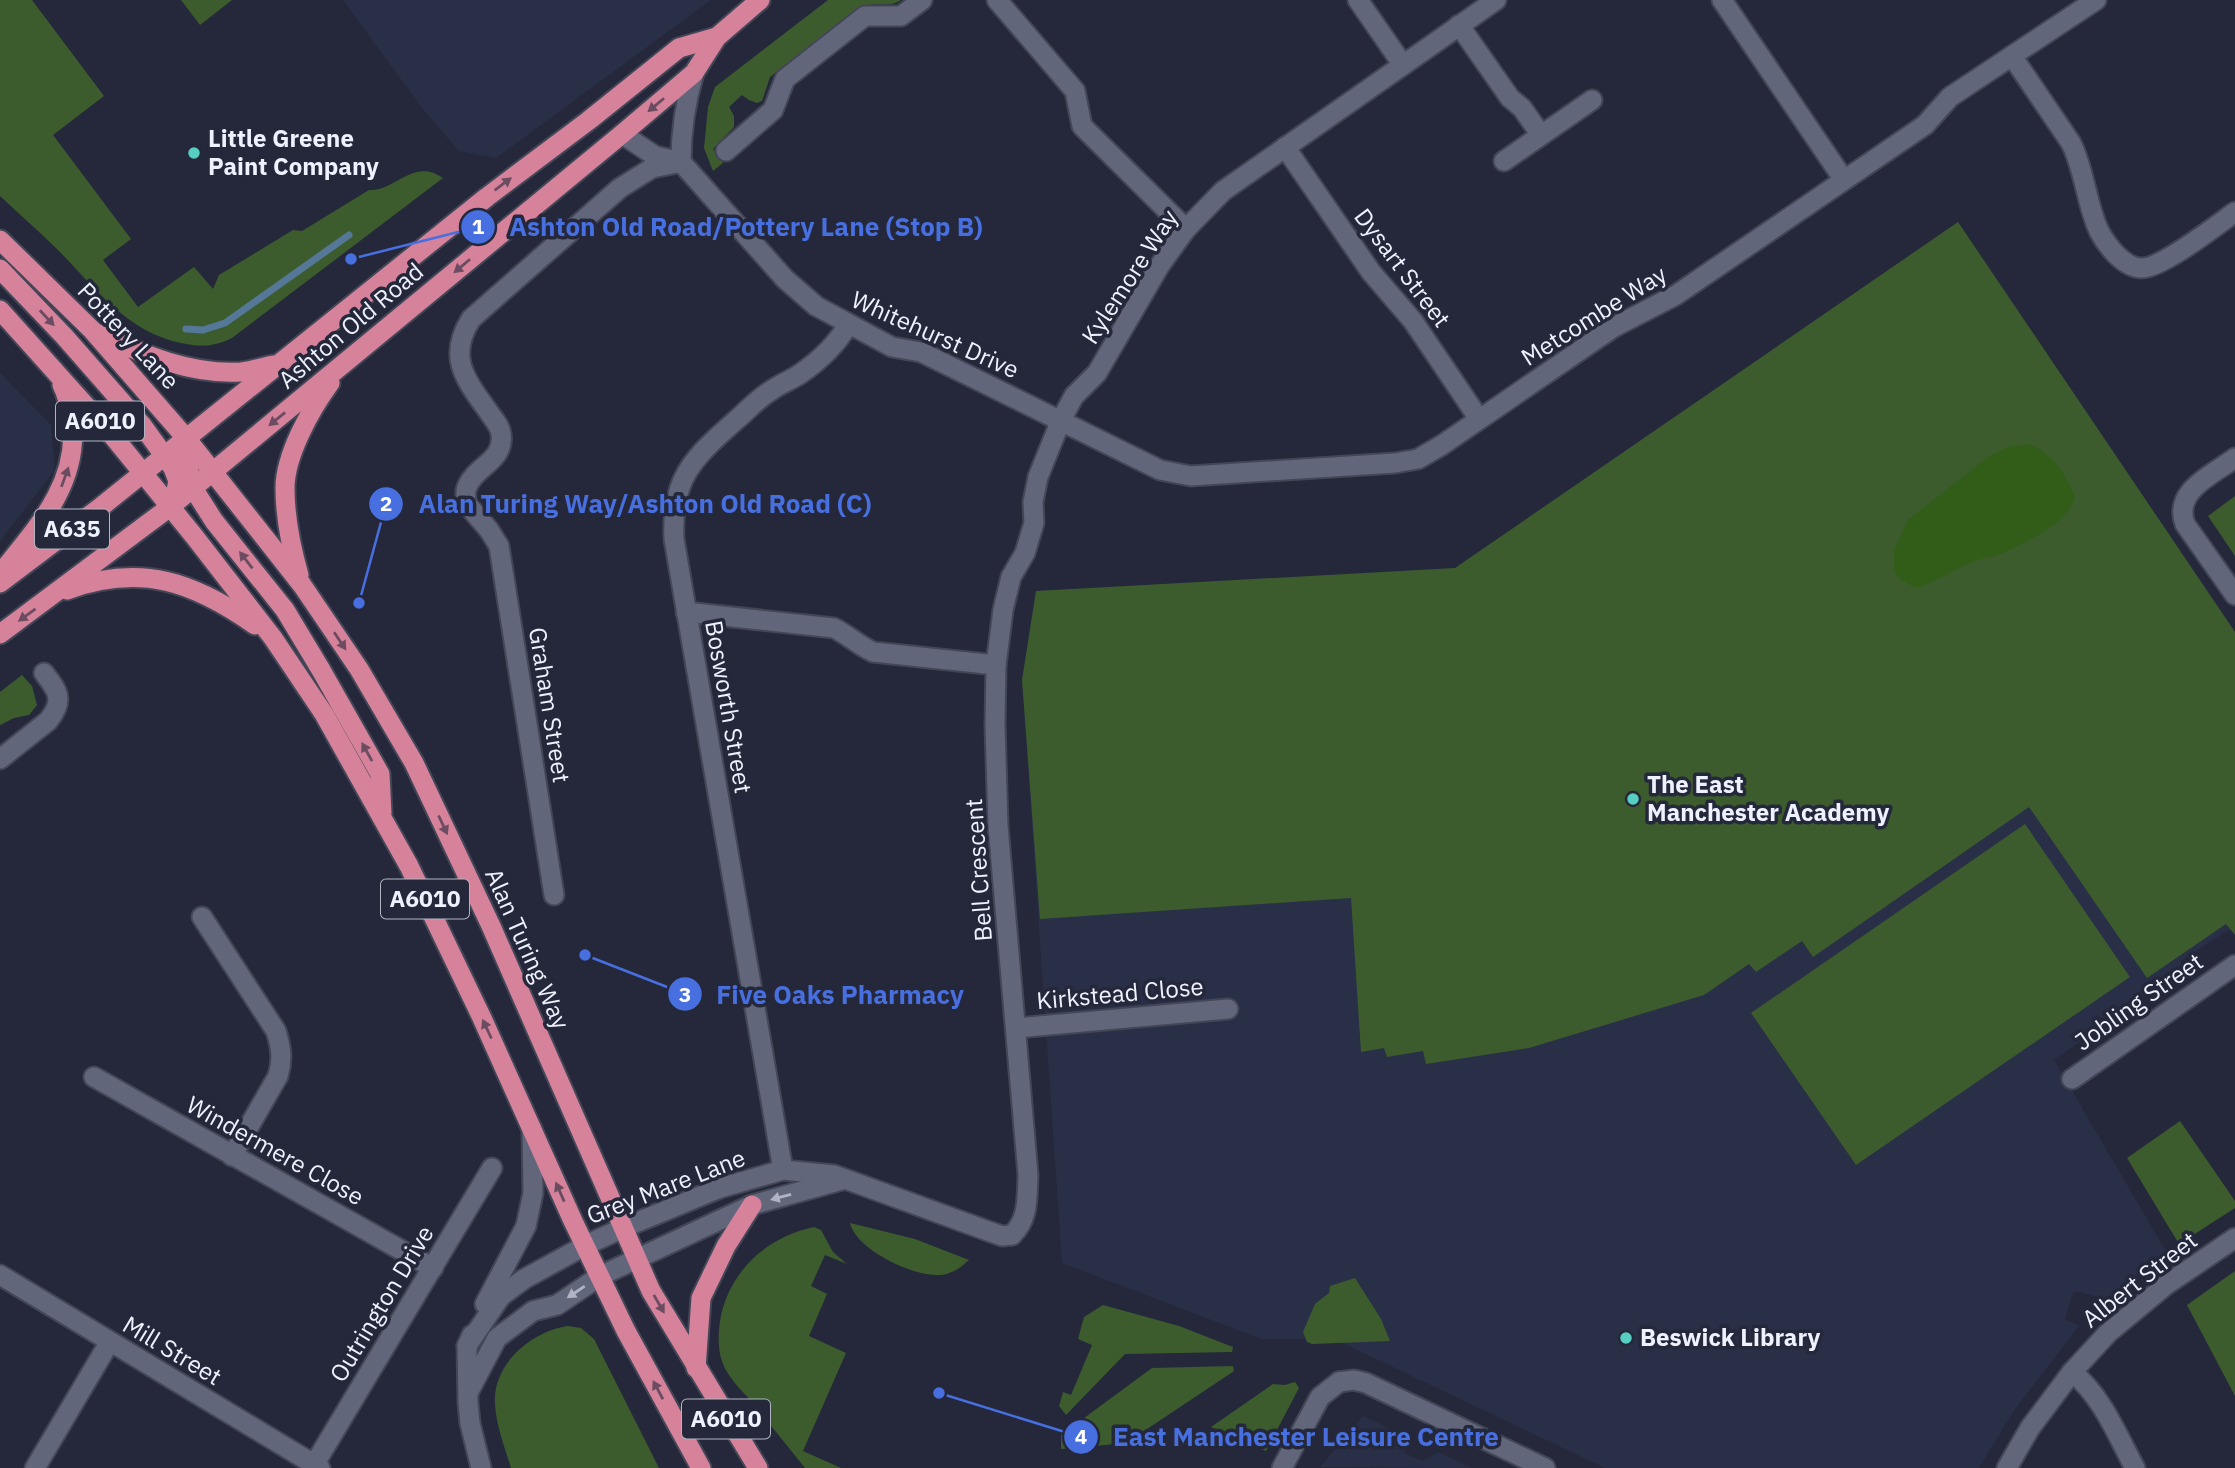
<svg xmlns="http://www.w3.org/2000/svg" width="2235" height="1468" font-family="'IBM Plex Sans',sans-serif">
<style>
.built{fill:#292f47}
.green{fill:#3d5c2e}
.forest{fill:#325d19}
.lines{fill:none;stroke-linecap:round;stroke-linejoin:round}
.stream{stroke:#557898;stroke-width:7}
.minor-casing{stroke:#434656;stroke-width:23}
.tertiary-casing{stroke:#434656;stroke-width:23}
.trunk-casing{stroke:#434656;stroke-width:23}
.minor{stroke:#61667b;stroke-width:19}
.tertiary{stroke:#61667b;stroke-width:19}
.trunk{stroke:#d6829b;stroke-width:19}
.oneway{fill:#6b4c61}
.oneway2{fill:#afb3c3}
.poi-dot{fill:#56cec2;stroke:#24283a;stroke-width:2.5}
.labels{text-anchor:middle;stroke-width:7;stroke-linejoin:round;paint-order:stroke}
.shield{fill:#24283a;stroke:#b1b5c3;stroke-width:2}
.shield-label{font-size:23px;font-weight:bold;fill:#eef2fe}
.poi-label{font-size:24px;font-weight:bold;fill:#eef2fe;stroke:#24283a;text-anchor:start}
.street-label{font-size:24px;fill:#eef2fe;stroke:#24283a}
.leader{fill:none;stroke:#476fe0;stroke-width:2.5}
.callout-dot{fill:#476fe0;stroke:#24283a;stroke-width:2.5}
.mark-label{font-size:21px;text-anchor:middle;font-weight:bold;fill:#fff}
.callout-label{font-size:26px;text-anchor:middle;font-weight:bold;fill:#476fe0;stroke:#24283a;stroke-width:7;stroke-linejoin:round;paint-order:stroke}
</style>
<rect width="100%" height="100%" fill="#24283a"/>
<g class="built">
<path d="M343 0H711L496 158 459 151 422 108Z"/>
<path d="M1958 222 2235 632V935L2230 929 2182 960 2177 974 2054 1060 2167 1253 2108 1299 2074 1291 2065 1319 2079 1326 2015 1409 1979 1468H1605L1334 1339H1261L1062 1263 1022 680 1036 591 1455 568Z"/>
<path d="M0 373 51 425 55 470 0 541Z"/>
<path d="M1363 1416 1401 1434 1405 1453 1422 1461 1439 1452 1472 1468 1320 1467Z"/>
</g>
<g class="green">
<path d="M0 0H32L104 96 53 135 131 239 103 260 138 307 194 267 213 289 219 275 293 230 302 231 369 190C396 191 413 157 443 178L232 338C214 347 201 347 181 343 127 332 95 288 59 251 40 232 19 214 0 196Z"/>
<path d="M181 0H232L200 25Z"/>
<path d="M828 0H901C889 9 875 0 859 8L770 77 762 101 757 103 749 100 742 95 729 107 734 116V127L713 149 723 163 713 171 704 148 708 107 715 87Z"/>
<path d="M1958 222 2235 632V935L2226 924 2147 978 2029 807 1813 957 1802 941 1756 972 1749 964 1704 995 1529 1048 1426 1064 1423 1051 1387 1057 1384 1048 1361 1052 1351 898 1040 919 1022 680 1036 591 1455 568Z"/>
<path d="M2235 496V556L2208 516Z"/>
<path d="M22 675 32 686 37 705 29 715 14 718 0 725V692Z"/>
<path d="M2025 824 2130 977 1856 1165 1751 1013Z"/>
<path d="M2180 1121 2235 1201V1208L2179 1244 2127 1158Z"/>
<path d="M850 1223 915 1239 969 1260C960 1268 952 1274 940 1275 914 1277 856 1250 850 1223Z"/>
<path d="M814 1227 821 1230 833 1252 847 1264 825 1255 811 1286 827 1294 809 1336 846 1353 803 1451 841 1468H805C787 1446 769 1423 751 1401 743 1392 733 1382 727 1372 719 1359 718 1344 719 1330 723 1277 764 1237 814 1227Z"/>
<path d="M2235 1271V1396L2187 1305Z"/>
<path d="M1355 1278 1381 1319 1390 1341 1312 1344 1307 1342 1303 1332 1315 1304 1329 1293 1330 1286Z"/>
<path d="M1103 1305 1179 1326 1233 1347 1232 1352 1125 1354 1066 1415 1059 1406 1063 1392 1071 1395 1092 1345 1078 1339 1084 1317Z"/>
<path d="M568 1326 581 1328 594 1339 659 1468H511C505 1448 496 1425 495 1404 492 1364 532 1331 568 1326Z"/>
<path d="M1233 1366 1234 1371 1126 1443 1061 1449V1435L1152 1368Z"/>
<path d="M1295 1382 1299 1388 1266 1451 1211 1427 1273 1384 1285 1385Z"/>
</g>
<path class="forest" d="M2030 444C2054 456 2066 473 2075 498 2066 524 2028 542 2003 553 1993 558 1982 557 1972 562 1953 570 1937 581 1917 588L1900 580 1894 570V550L1908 520 1989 456 2011 446Z"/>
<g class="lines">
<path class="stream" d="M186 329 203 330 225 323 349 235"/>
<g class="minor-casing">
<g id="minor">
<path d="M997 0 1075 91 1082 126 1186 229"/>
<path d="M1358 0 1403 65"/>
<path d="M1722 0 1844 180"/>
<path d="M1459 25 1510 98 1522 108 1541 135"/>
<path d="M2012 56 2071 143C2085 171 2086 203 2099 231 2107 246 2124 268 2142 268 2162 268 2217 225 2235 212"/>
<path d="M622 134 655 156 681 162 785 279 816 306 892 347 921 352 1160 470 1191 476 1395 463 1418 459 1442 445 1614 327 1676 295 1925 125 1950 97 2096 0"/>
<path d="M1285 147 1371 272 1413 321 1479 419"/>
<path d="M726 151 773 110 785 79 865 16H901L922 0"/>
<path d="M1504 161 1592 100"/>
<path d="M681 162C681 130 685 103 694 73"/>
<path d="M2235 458C2212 475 2173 491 2185 524L2235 595"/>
<path d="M686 612 834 628C848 635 858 645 873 652L996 665"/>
<path d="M0 759 48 721C65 700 58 691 44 673"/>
<path d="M554 895 499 546 489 530 466 503C466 498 465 491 467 487 475 466 505 461 501 434 500 425 493 419 488 411 465 379 447 357 471 319L620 188 652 168 677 163"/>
<path d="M202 917 276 1031C281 1047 283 1059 278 1076L232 1156"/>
<path d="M1016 1028 1228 1009"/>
<path d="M94 1077 433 1268"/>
<path d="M2072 1079 2235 965"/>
<path d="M783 1170 674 539C671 479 692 459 735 421 747 411 758 398 772 390 780 384 791 380 800 374 819 361 836 345 848 325"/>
<path d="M1012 1235C1029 1219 1027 1197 1028 1175L998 826 995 725 996 665 1003 610 1011 577 1025 553 1034 523 1033 502 1038 477 1061 420 1074 396 1097 373 1160 265 1186 229 1223 191 1496 0"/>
<path d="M0 1275 320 1468"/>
<path d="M2072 1372C2102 1396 2117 1435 2135 1468"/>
<path d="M314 1465 492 1168"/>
<path d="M35 1468 109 1343"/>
<path d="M1282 1468 1320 1397 1339 1382"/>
</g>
</g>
<g class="tertiary-casing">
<g id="tertiary">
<path d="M485 1304 526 1226 533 1193 532 1129"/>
<path d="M472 1335 467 1346 468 1403 470 1423 481 1468"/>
<path d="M467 1346 501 1296 524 1279 586 1245 623 1228 720 1188 783 1170 834 1175 988 1231 1002 1236 1012 1235"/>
<path d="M1339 1382 1354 1380 1366 1383 1545 1468"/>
<path d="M469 1391 497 1338 533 1311 557 1305 600 1276 752 1205 842 1180"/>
<path d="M2007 1468 2030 1428 2072 1372 2108 1333 2166 1285 2235 1238"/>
</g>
</g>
<g class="trunk-casing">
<g id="trunk">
<path d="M0 240 92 330 186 438 302 585 359 669 414 763 491 926 651 1291 758 1468"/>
<path d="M0 269 64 336 142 425 173 468 178 481 174 500"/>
<path d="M0 310 112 435 194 536 273 638 324 714 409 866 482 1018 573 1221 626 1331 701 1468"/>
<path d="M100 334C143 355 192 375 241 372 252 371 262 367 273 365"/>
<path d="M186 438V458L193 488 214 521 285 610 321 670 380 774 382 813"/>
<path d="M0 574C36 529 79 484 72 422 70 409 68 396 62 385"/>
<path d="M299 575C291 547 285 518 285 488 285 455 311 409 330 383"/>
<path d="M0 583 102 506 487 197 588 121 679 48 717 37"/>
<path d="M67 590C141 563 194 582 255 625"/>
<path d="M0 634 170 507 622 134 694 73 717 37 760 0"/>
<path d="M696 1368 701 1298 726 1246 752 1205"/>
</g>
</g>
<use href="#minor" class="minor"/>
<use href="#tertiary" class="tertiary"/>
<use href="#trunk" class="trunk"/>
</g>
<defs><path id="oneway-solid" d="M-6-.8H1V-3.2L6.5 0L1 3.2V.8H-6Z" transform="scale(1.75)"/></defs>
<g class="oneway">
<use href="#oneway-solid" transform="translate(656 105) rotate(140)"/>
<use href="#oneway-solid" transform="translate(503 184) rotate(-37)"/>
<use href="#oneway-solid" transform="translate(462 266) rotate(140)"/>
<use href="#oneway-solid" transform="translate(47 318) rotate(47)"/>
<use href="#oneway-solid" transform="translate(277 419) rotate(141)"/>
<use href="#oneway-solid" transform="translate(65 477) rotate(-70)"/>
<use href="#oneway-solid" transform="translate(246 560) rotate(-128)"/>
<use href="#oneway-solid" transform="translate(27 615) rotate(144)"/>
<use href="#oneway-solid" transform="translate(340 641) rotate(56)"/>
<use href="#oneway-solid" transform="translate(367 752) rotate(-119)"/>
<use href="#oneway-solid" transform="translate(443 825) rotate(65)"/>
<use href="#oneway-solid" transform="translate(487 1029) rotate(-115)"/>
<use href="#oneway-solid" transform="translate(560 1192) rotate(-114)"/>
<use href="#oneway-solid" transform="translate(659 1304) rotate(60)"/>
<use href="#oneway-solid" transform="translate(658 1390) rotate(-118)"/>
</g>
<g class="oneway2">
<use href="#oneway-solid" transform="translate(781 1197) rotate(165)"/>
<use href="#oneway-solid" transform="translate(576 1292) rotate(146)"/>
</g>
<g class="poi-dot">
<circle cx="194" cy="153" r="7"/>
<circle cx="1633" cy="799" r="7"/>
<circle cx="1626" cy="1338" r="7"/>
</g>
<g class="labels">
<g class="shield">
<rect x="56" y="401.5" width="88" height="39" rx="5"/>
<rect x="35" y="509.5" width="74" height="39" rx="5"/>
<rect x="381" y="879.5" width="88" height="39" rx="5"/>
<rect x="682" y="1399.5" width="88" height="39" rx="5"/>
</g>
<g class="shield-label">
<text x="100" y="429">A6010</text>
<text x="72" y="537">A635</text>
<text x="425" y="907">A6010</text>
<text x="726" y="1427">A6010</text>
</g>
<g class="poi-label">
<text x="208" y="147">Little Greene<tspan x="208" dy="28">Paint Company</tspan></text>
<text x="1647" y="793">The East<tspan x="1647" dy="28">Manchester Academy</tspan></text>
<text x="1640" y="1346">Beswick Library</text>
</g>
<g class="street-label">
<text transform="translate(1402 268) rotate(53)" y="8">Dysart Street</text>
<text transform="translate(1130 277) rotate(-57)" y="8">Kylemore Way</text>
<text transform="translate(1594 316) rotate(-32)" y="8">Metcombe Way</text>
<text transform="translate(351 326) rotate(-40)" y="8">Ashton Old Road</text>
<text transform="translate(935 335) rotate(24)" y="8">Whitehurst Drive</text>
<text transform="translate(128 336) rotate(47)" y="8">Pottery Lane</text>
<text transform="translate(549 705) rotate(81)" y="8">Graham Street</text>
<text transform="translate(728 707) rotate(80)" y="8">Bosworth Street</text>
<text transform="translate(979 870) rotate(-94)" y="8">Bell Crescent</text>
<text transform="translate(527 949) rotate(66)" y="8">Alan Turing Way</text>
<text transform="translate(1120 994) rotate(-5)" y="8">Kirkstead Close</text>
<text transform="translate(2139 1002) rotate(-35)" y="8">Jobling Street</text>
<text transform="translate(275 1151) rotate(29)" y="8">Windermere Close</text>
<text transform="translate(666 1187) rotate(-21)" y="8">Grey Mare Lane</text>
<text transform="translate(2140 1280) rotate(-38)" y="8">Albert Street</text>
<text transform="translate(382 1304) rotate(-59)" y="8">Outrington Drive</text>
<text transform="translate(172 1351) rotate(31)" y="8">Mill Street</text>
</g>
</g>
<path class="leader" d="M351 259L478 227M359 603L386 504M585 955L685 994M939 1393L1081 1437"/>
<g class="callout-dot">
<circle cx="351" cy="259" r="7"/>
<circle cx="359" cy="603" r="7"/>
<circle cx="585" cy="955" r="7"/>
<circle cx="939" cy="1393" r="7"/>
<circle cx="478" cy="227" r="18"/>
<circle cx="386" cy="504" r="18"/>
<circle cx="685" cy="994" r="18"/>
<circle cx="1081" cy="1437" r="18"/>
</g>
<g class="mark-label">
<text x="478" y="234">1</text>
<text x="386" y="511">2</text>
<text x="685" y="1002">3</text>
<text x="1081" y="1444">4</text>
</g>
<g class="callout-label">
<text x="746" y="236">Ashton Old Road/Pottery Lane (Stop B)</text>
<text x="645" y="513">Alan Turing Way/Ashton Old Road (C)</text>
<text x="840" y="1004">Five Oaks Pharmacy</text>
<text x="1306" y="1446">East Manchester Leisure Centre</text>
</g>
</svg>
